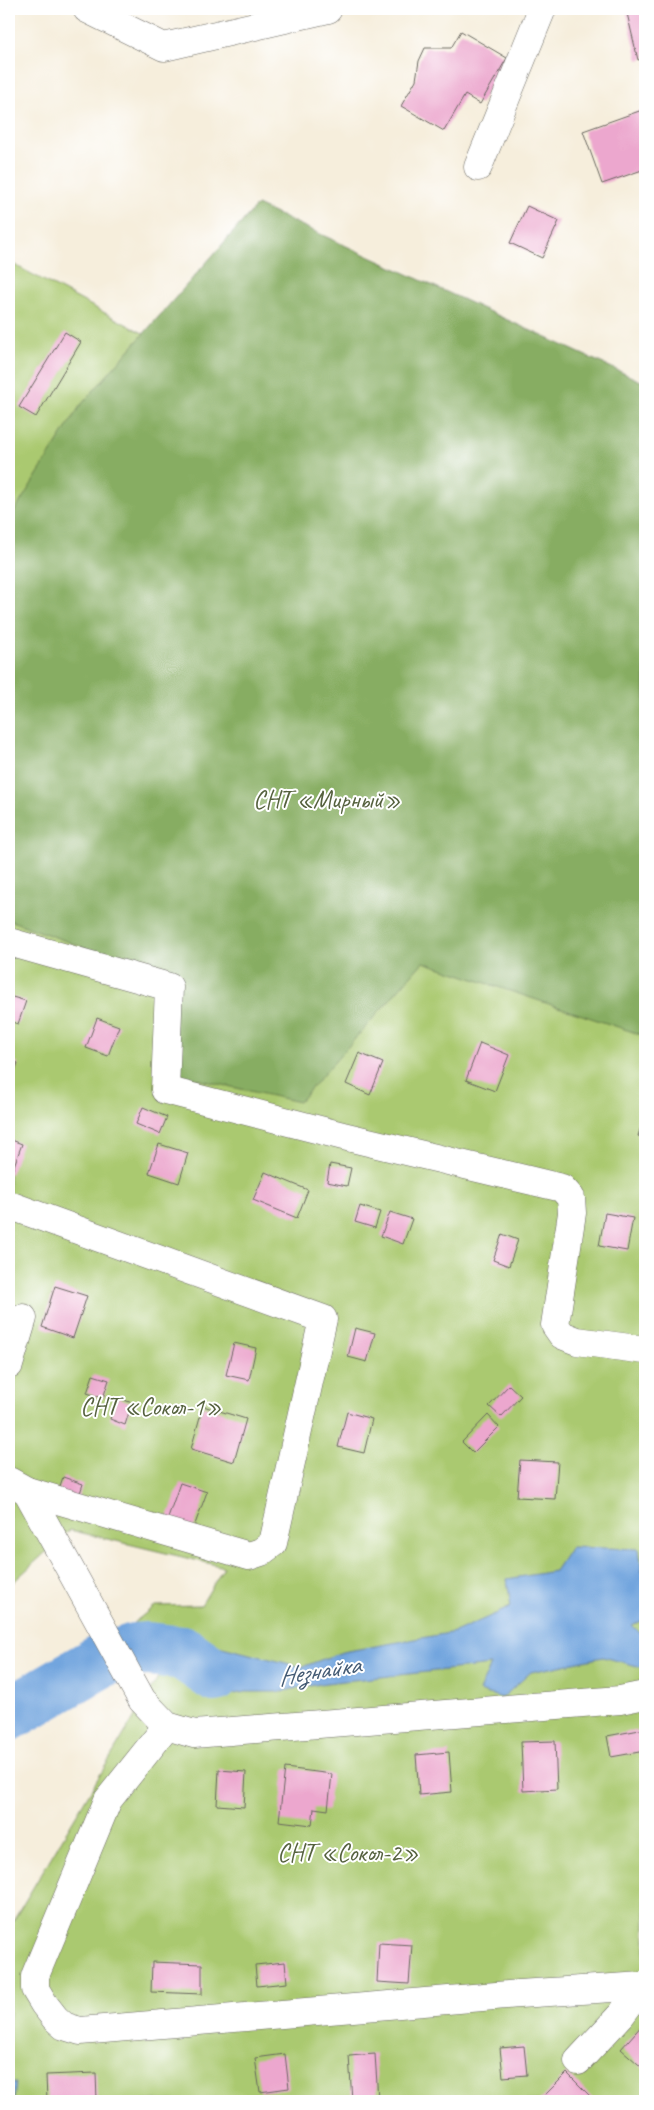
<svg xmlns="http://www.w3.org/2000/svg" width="654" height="2110" font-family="Caveat,sans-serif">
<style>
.green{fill:#aac970;stroke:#637246}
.forest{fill:#87ad62;stroke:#52643f}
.water{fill:#72a5de;stroke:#47607d}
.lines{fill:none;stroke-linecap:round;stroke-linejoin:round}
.river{stroke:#72a5de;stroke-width:54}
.building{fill:#eca7ce}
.minor-casing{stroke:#68665f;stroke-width:29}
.minor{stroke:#fff;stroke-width:28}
.labels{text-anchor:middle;stroke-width:4;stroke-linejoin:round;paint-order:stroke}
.park-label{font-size:25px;fill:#55613e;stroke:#fff}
.water-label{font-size:26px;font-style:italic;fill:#435a73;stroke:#fff}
</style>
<rect width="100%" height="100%" fill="#fff"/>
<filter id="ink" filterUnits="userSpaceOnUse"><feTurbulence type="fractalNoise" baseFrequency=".02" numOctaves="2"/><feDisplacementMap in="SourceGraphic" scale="10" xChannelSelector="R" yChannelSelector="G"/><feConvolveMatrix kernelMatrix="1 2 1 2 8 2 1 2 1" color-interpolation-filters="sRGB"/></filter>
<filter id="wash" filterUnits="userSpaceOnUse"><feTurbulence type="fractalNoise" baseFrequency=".0096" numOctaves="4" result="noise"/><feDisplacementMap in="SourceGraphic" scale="20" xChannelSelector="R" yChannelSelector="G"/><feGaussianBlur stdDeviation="1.12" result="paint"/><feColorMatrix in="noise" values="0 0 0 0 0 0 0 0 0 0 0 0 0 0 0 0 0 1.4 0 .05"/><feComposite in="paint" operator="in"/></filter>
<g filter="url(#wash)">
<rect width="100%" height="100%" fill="#f6eedc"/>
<path class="green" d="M9 262 156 340 645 393V2101H9V1928L182 1637 132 1624 155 1606 201 1605 224 1567 70 1530 9 1586Z"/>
<path class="forest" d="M257 205 645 383V1036L423 962 299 1102 156 1070 161 976 9 920V520L80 406Z"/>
<g class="water">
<path d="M571 1547 639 1549 642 1572 645 1574V1619L632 1625 641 1634 645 1633V1668L603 1657 531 1672 502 1698 479 1691 491 1665 326 1683 276 1692H246L206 1699 192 1671 147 1656 150 1639 178 1636 302 1667 342 1652 455 1632 511 1607 507 1579 555 1571Z"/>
<path d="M95 1649 109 1675 56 1708 9 1731V1694L51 1660Z"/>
<path d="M16 2082 14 2101H9V2083Z"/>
</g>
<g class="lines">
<path class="river" d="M9 1714 101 1661 134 1650 148 1649 183 1653 215 1675"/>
</g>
<g id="blocks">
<g class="building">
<path d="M626 9H645V58L638 60Z"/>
<path d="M461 31 507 58 480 104 465 95 444 131 401 106 416 80 419 61 425 48H451Z"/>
<path d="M645 109V169L602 184 583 131Z"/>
<path d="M527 206 559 221 542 258 510 243Z"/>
<path d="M65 332 81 342 36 417 19 407Z"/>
<path d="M9 996 26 1001 18 1024 9 1021Z"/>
<path d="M97 1018 119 1026 108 1056 86 1048Z"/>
<path d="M480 1043 509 1055 495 1091 466 1080Z"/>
<path d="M359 1053 383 1063 370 1095 346 1084Z"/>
<path d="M9 1060 18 1063 9 1087Z"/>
<path d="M143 1107 167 1117 160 1134 136 1124Z"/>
<path d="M645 1114V1138L638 1136Z"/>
<path d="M9 1139 22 1144 11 1174 9 1173Z"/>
<path d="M159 1144 188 1153 179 1183 149 1173Z"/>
<path d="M330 1164 351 1168 347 1186 327 1182Z"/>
<path d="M265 1172 308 1190 297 1218 253 1200Z"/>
<path d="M360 1206 380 1212 375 1228 355 1222Z"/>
<path d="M390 1212 412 1219 403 1244 381 1236Z"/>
<path d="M605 1213 633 1218 627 1251 599 1246Z"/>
<path d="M502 1234 518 1240 509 1266 493 1260Z"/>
<path d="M55 1286 87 1296 73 1338 42 1327Z"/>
<path d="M355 1328 375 1333 367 1362 348 1357Z"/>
<path d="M234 1343 256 1348 249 1380 226 1375Z"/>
<path d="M93 1375 109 1380 103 1398 87 1393Z"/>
<path d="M509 1385 521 1396 501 1417 489 1406Z"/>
<path d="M117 1397 132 1403 125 1425 110 1419Z"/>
<path d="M203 1406 246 1419 234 1462 191 1449Z"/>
<path d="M347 1412 372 1419 364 1453 338 1447Z"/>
<path d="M488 1415 499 1427 473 1453 462 1442Z"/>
<path d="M520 1460 558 1462 555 1499 517 1497Z"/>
<path d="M63 1477 83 1484 75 1508 55 1501Z"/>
<path d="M180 1483 207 1492 191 1535 165 1526Z"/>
<path d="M645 1729V1751L611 1757 607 1736Z"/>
<path d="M555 1741 557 1789 523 1791 521 1742Z"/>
<path d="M449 1752 452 1792 419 1795 416 1755Z"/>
<path d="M285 1768 332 1774 328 1810 314 1808 312 1825 279 1821Z"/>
<path d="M219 1770 246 1772 244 1807 217 1805Z"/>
<path d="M379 1943 412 1945 409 1984 377 1982Z"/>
<path d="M152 1962 202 1964V1994L151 1992Z"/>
<path d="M285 1962 287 1983 257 1986 255 1965Z"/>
<path d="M643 2024 645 2026V2070L621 2049Z"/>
<path d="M524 2046 527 2075 503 2077 500 2048Z"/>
<path d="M285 2054 289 2088 260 2092 255 2058Z"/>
<path d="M375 2054 378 2099 352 2100 349 2056Z"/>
<path d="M96 2073 97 2101H47L46 2075Z"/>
<path d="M567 2073 595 2101H539Z"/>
</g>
</g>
</g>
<g filter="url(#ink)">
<use href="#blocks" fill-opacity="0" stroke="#68665f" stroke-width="1"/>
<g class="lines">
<g class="minor-casing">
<g id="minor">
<path d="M87 9 164 47 328 9"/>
<path d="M478 167 542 9"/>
<path d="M9 942 169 987 165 1090 343 1136 562 1188 571 1198 572 1213 555 1325 562 1335 577 1341 645 1350"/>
<path d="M9 1205 323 1319 273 1543 261 1552 249 1556 27 1491 9 1481"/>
<path d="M9 1365 23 1318"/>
<path d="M27 1491 142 1700 167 1726 194 1734 620 1700 645 1695"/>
<path d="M167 1726 108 1800 35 1976V1989L44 2004 55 2018 64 2026 80 2031 519 1994 643 1986"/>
<path d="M578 2061 621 2015 643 1986H645"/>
</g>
</g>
<use href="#minor" class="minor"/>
</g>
</g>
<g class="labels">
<g class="park-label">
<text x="327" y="808">СНТ «Мирный»</text>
<text x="151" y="1415">СНТ «Сокол-1»</text>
<text x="348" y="1861">СНТ «Сокол-2»</text>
</g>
<g class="water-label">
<text transform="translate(319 1670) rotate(-9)" y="9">Незнайка</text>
</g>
</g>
<rect width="654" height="2110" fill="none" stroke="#fff" stroke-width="30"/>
</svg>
